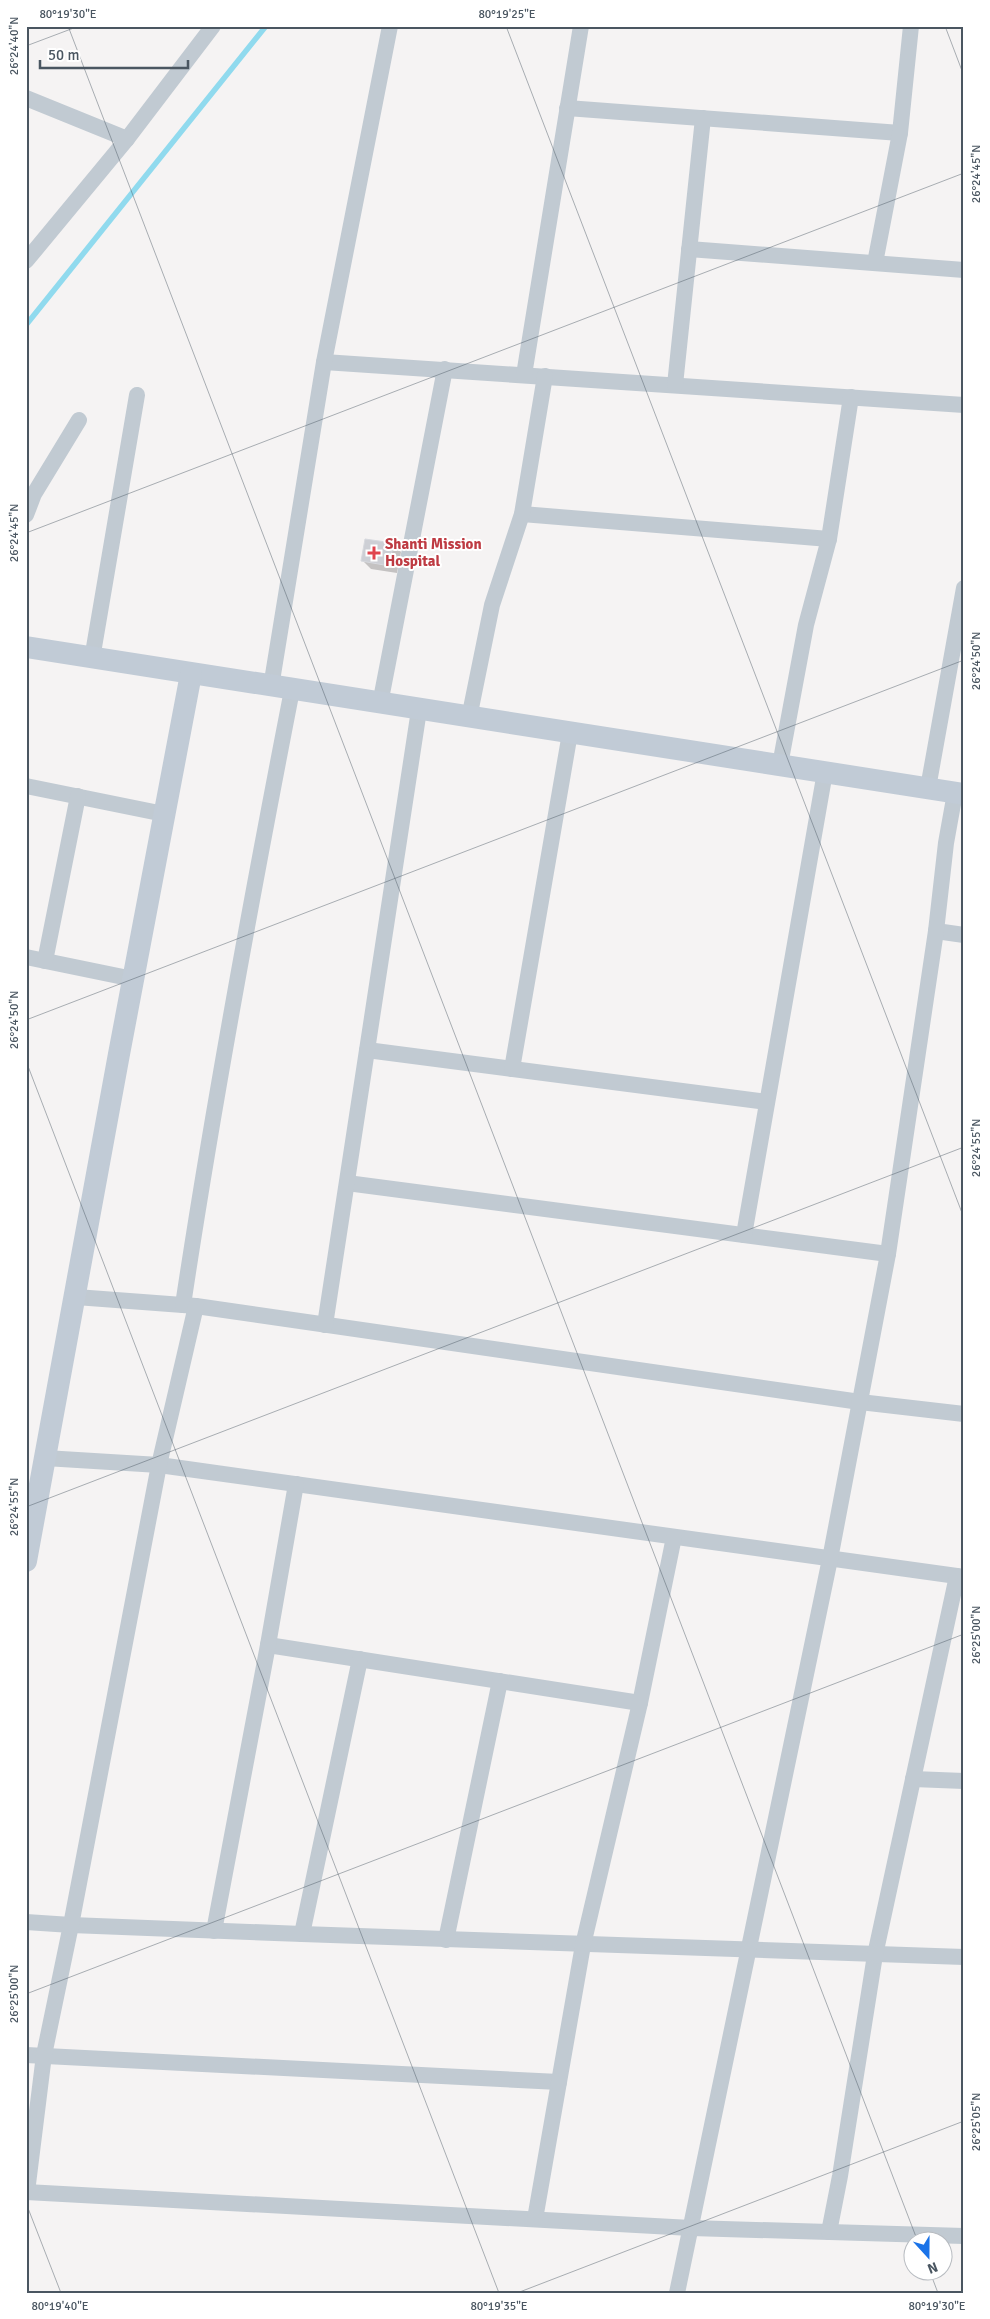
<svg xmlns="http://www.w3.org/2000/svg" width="990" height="2319" font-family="Signika,sans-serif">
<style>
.shadow{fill:#0003}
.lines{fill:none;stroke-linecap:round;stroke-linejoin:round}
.stream{stroke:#90daee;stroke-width:5.5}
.building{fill:#cdcfd5;stroke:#d7d9de}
.street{stroke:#c1cad2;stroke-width:16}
.secondary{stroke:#c1cbd6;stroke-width:22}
.ticks{fill:none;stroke:#4a5661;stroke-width:1;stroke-opacity:0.45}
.health-dot{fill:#e0444e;stroke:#fff;stroke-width:2}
.labels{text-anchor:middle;stroke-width:4;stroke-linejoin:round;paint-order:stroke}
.health-label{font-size:15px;font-weight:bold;fill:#be3a42;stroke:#fff;text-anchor:start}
.neatline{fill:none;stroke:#4a5661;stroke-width:2}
.ticks-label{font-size:12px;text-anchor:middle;fill:#4a5661}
</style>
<rect width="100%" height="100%" fill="#f5f3f3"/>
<path class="shadow" d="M393 544 401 552 397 573 371 569 363 561Z"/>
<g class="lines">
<path class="stream" d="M26 325 266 26"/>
</g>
<path class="building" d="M365 539 393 543 390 566 361 561Z"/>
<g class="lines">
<g class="street">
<path d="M26 98 127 139"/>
<path d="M567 108 900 133"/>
<path d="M689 249 964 270"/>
<path d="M26 261 127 139 213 26"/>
<path d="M875 263 900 133 911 26"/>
<path d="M324 362 964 405"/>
<path d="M524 375 581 26"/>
<path d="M675 385 703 118"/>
<path d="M522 514 829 539"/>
<path d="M26 515 34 494 79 420"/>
<path d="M92 659 137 395"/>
<path d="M271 687 324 362 390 26"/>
<path d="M380 704 445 369"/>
<path d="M469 718 492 605 522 514 545 376"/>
<path d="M780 765 806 625 829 539 851 397"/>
<path d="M26 786 164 814"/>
<path d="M928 788 964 588"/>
<path d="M936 931 964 935"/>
<path d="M26 957 133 979"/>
<path d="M45 961 78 796"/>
<path d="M367 1050 767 1102"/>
<path d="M512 1069 570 733"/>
<path d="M347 1183 888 1254"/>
<path d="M744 1235 825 772"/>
<path d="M76 1297 196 1306 860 1402 964 1414"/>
<path d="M183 1305C214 1099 252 895 292 690"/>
<path d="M325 1325 419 710"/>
<path d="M45 1458 159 1465 964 1577"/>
<path d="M268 1645 640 1703"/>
<path d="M913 1779 964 1781"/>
<path d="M26 1922 71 1925 302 1934 964 1957"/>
<path d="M214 1931 268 1645 296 1484"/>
<path d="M302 1934 360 1659"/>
<path d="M446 1940 500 1681"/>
<path d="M26 2055 559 2082"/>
<path d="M26 2192 691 2228 964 2236"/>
<path d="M27 2192 44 2055 71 1925 159 1465 196 1306"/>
<path d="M535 2219 583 1945 640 1703 674 1537"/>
<path d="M829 2232 840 2176 875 1955 957 1576"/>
<path d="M677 2293 830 1559 888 1254 936 931 946 843 955 793"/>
</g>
<g class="secondary">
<path d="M26 647 964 794"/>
<path d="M26 1561 119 1054 191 674"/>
</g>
</g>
<path class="ticks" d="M68 26 918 2242M506 26 964 1218M945 26 964 76M26 46 79 26M26 533 964 173M26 1020 964 660M26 1061 499 2293M26 1507 964 1147M26 1994 964 1634M26 2203 61 2293M930 2272 938 2293M517 2293 964 2121"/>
<path class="health-dot" d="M371.5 545.5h5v5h5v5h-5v5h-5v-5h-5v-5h5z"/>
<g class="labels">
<g class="health-label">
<text x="385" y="549">Shanti Mission<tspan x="385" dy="17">Hospital</tspan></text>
</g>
</g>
<rect width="990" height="2319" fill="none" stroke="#ffffff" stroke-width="55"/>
<g transform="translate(928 2256) rotate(159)"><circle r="24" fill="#ffffff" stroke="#b7bbc0"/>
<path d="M0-4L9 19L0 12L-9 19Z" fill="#1a73e8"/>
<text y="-8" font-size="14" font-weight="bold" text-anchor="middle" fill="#4a5661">N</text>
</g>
<path d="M40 60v8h148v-8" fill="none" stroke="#4a5661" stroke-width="2.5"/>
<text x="48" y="60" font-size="15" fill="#4a5661" stroke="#ffffff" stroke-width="4" paint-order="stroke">50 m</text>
<rect x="28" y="28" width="934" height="2264" class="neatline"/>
<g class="ticks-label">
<text x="68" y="18">80°19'30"E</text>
<text x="507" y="18">80°19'25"E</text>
<text transform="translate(14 46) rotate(-90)" y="4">26°24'40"N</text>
<text transform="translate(976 174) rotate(-90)" y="4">26°24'45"N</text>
<text transform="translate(14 533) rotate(-90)" y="4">26°24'45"N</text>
<text transform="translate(976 661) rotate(-90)" y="4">26°24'50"N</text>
<text transform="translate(14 1020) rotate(-90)" y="4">26°24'50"N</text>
<text transform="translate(976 1148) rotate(-90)" y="4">26°24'55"N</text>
<text transform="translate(14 1507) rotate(-90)" y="4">26°24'55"N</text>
<text transform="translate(976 1635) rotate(-90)" y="4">26°25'00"N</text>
<text transform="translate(14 1994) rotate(-90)" y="4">26°25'00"N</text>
<text transform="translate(976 2122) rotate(-90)" y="4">26°25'05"N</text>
<text x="60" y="2310">80°19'40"E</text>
<text x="499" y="2310">80°19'35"E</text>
<text x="937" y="2310">80°19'30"E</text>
</g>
</svg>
